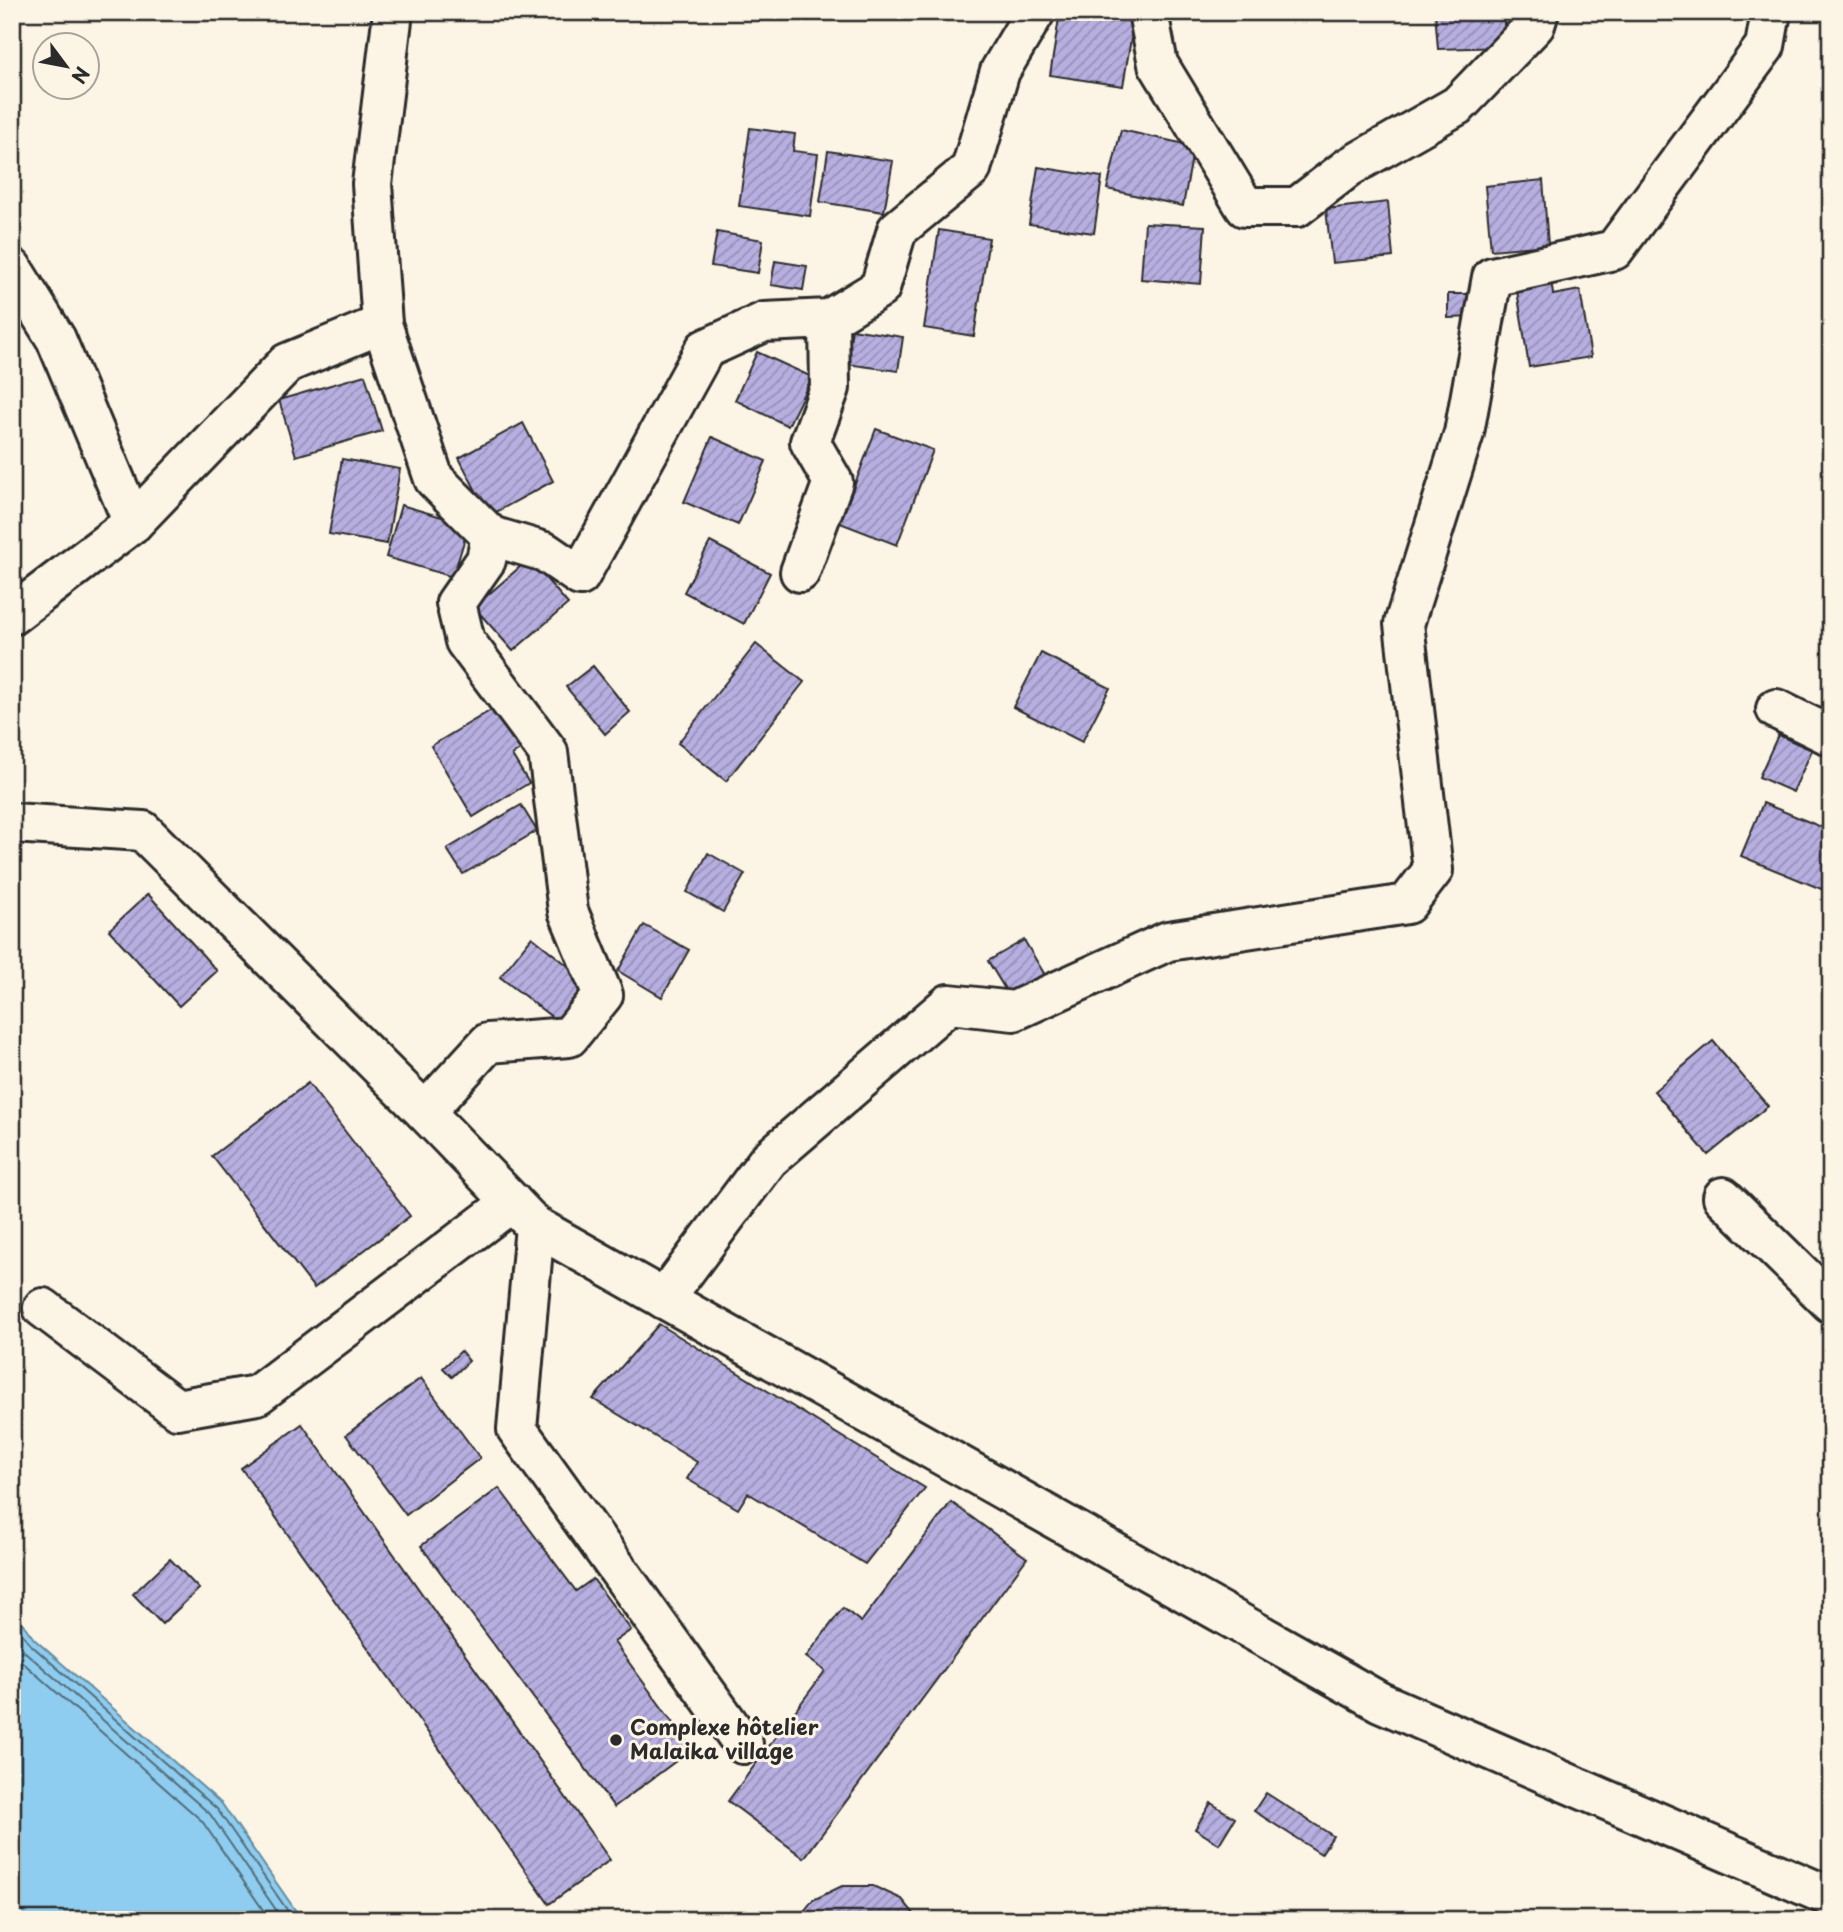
<svg xmlns="http://www.w3.org/2000/svg" width="1843" height="1932" font-family="'Playpen Sans',sans-serif">
<style>
.water{fill:#8ecdef;stroke:#668ca1;stroke-width:2}
.lines{fill:none;stroke-linecap:round;stroke-linejoin:round}
.shore{stroke:#536c79;stroke-width:2}
.building{fill:url(#building-hatch);stroke:#2b2b2b;stroke-width:2}
.minor-casing{stroke:#2b2b2b;stroke-width:44}
.minor{stroke:#fcf5e5;stroke-width:38}
.poi-dot{fill:#2b2b2b;stroke:#fcf5e5;stroke-width:2.5}
.labels{text-anchor:middle;stroke-width:6;stroke-linejoin:round;paint-order:stroke}
.poi-label{font-size:21px;font-weight:bold;fill:#2b2b2b;stroke:#fcf5e5;text-anchor:start}
</style>
<defs>
<pattern id="building-hatch" width="6" height="6" patternUnits="userSpaceOnUse" patternTransform="scale(1.75)"><rect width="6" height="6" fill="#b8afe1"/><path d="M-1 1l2-2M0 6l6-6M5 7l2-2" fill="none" stroke="#968fb7"/></pattern>
</defs>
<rect width="100%" height="100%" fill="#fcf5e5"/>
<filter id="ink" filterUnits="userSpaceOnUse"><feTurbulence type="fractalNoise" baseFrequency=".0143" numOctaves="2"/><feDisplacementMap in="SourceGraphic" scale="14" xChannelSelector="R" yChannelSelector="G"/><feConvolveMatrix kernelMatrix="1 2 1 2 8 2 1 2 1" color-interpolation-filters="sRGB"/></filter>
<g filter="url(#ink)">
<path class="water" d="M12 1608 34 1639 222 1804 302 1920H12Z"/>
<g class="lines">
<g class="shore">
<path d="M12 1620 30 1644 217 1809 294 1920"/>
<path d="M12 1635 24 1651 210 1814 283 1920"/>
<path d="M12 1653 202 1821 270 1920"/>
</g>
</g>
<g class="building">
<path d="M1060 12H1116L1135 15 1123 86 1050 75Z"/>
<path d="M1435 12H1504V47L1438 49Z"/>
<path d="M750 128 795 134 793 151 818 154 810 216 739 206Z"/>
<path d="M1121 130 1194 146 1183 206 1107 189Z"/>
<path d="M828 151 893 161 884 212 820 202Z"/>
<path d="M1038 167 1102 177 1094 233 1029 224Z"/>
<path d="M1543 180 1548 245 1491 250 1485 186Z"/>
<path d="M1388 202 1393 257 1332 263 1326 209Z"/>
<path d="M1145 223 1205 226 1201 284 1141 279Z"/>
<path d="M939 230 989 238 974 336 924 328Z"/>
<path d="M717 232 763 240 758 273 711 266Z"/>
<path d="M775 261 807 266 803 290 771 285Z"/>
<path d="M1551 278 1553 295 1580 290 1591 357 1529 367 1516 284Z"/>
<path d="M1448 294H1476V317L1448 318Z"/>
<path d="M852 329 903 337 898 371 846 364Z"/>
<path d="M757 352 812 377 788 426 735 400Z"/>
<path d="M365 375 382 431 296 456 279 400Z"/>
<path d="M523 423 553 481 489 516 459 458Z"/>
<path d="M876 429 933 450 897 545 840 523Z"/>
<path d="M712 437 766 461 738 525 684 502Z"/>
<path d="M342 459 400 469 387 544 329 534Z"/>
<path d="M401 505 469 525 453 577 386 557Z"/>
<path d="M710 542 770 573 744 624 684 592Z"/>
<path d="M529 559 568 604 513 651 474 607Z"/>
<path d="M756 644 804 682 726 781 678 743Z"/>
<path d="M1041 653 1110 688 1082 742 1013 707Z"/>
<path d="M593 666 630 712 605 734 566 687Z"/>
<path d="M498 706 522 749 512 755 529 783 473 817 431 746Z"/>
<path d="M1778 735 1812 750 1793 792 1759 777Z"/>
<path d="M1763 803 1831 831V893L1741 856Z"/>
<path d="M521 805 537 831 463 874 447 849Z"/>
<path d="M708 853 745 874 723 912 687 892Z"/>
<path d="M148 894 217 971 179 1006 109 930Z"/>
<path d="M644 925 689 950 662 997 618 971Z"/>
<path d="M532 937 592 985 561 1024 500 977Z"/>
<path d="M1024 940 1048 980 1013 1002 988 961Z"/>
<path d="M1713 1041 1768 1106 1708 1155 1654 1091Z"/>
<path d="M308 1083 410 1216 314 1288 212 1156Z"/>
<path d="M659 1324 925 1488 865 1564 748 1493 738 1509 687 1479 697 1462 593 1399Z"/>
<path d="M461 1351 469 1361 452 1377 443 1368Z"/>
<path d="M421 1378 480 1458 406 1515 346 1435Z"/>
<path d="M302 1424 610 1860 549 1904 241 1468Z"/>
<path d="M499 1488 576 1591 593 1579 631 1630 614 1642 692 1749 614 1807 421 1546Z"/>
<path d="M951 1502 1027 1558 804 1858 728 1801 825 1671 806 1657 843 1608 861 1622Z"/>
<path d="M170 1559 199 1589 162 1624 133 1594Z"/>
<path d="M1266 1793 1333 1836 1321 1854 1254 1811Z"/>
<path d="M1211 1803 1235 1818 1219 1844 1195 1829Z"/>
<path d="M842 1886H873L902 1899 919 1920H797L813 1900Z"/>
</g>
<g class="lines">
<g class="minor-casing">
<g id="minor">
<path d="M393 12 372 184 382 324 434 479 491 536 486 560 456 603 465 641 548 752 568 911 603 995 569 1037 488 1043 425 1112"/>
<path d="M1148 12 1158 64 1245 207H1297L1349 167 1458 105 1535 25 1539 12"/>
<path d="M12 268 56 339 133 523"/>
<path d="M491 536 545 552 580 576 705 349 764 322 829 319 880 288 897 230 971 169 1000 71 1035 12"/>
<path d="M800 572 833 482 810 442 830 388 829 319"/>
<path d="M12 615 133 523 287 363 382 324"/>
<path d="M1776 709 1831 736"/>
<path d="M12 823 143 831 425 1112 535 1226 1380 1702 1831 1897"/>
<path d="M1723 1197 1831 1303"/>
<path d="M535 1226 517 1429 743 1744"/>
<path d="M664 1299 769 1159 949 1004 1014 1011 1168 941 1407 904 1433 870 1404 624 1464 433 1492 277 1614 250 1765 46 1771 12"/>
<path d="M43 1308 177 1409 257 1395 512 1202"/>
</g>
</g>
<use href="#minor" class="minor"/>
</g>
</g>
<circle class="poi-dot" cx="616" cy="1740" r="7"/>
<g class="labels">
<g class="poi-label">
<text x="630" y="1735">Complexe hôtelier<tspan x="630" dy="24">Malaika village</tspan></text>
</g>
</g>
<rect width="1843" height="1932" fill="none" stroke="#fcf5e5" stroke-width="42"/>
<rect x="21" y="21" width="1801" height="1890" fill="none" stroke="#2b2b2b" stroke-width="2.5" filter="url(#ink)"/>
<g transform="translate(66 66) rotate(122)"><circle r="33" fill="#fcf5e5" stroke="#a8a49b" stroke-width="2"/>
<path d="M0-5L12 26L0 18L-12 26Z" fill="#2b2b2b"/>
<text y="-10" font-size="19" font-weight="bold" text-anchor="middle" fill="#2b2b2b">N</text>
</g>
</svg>
